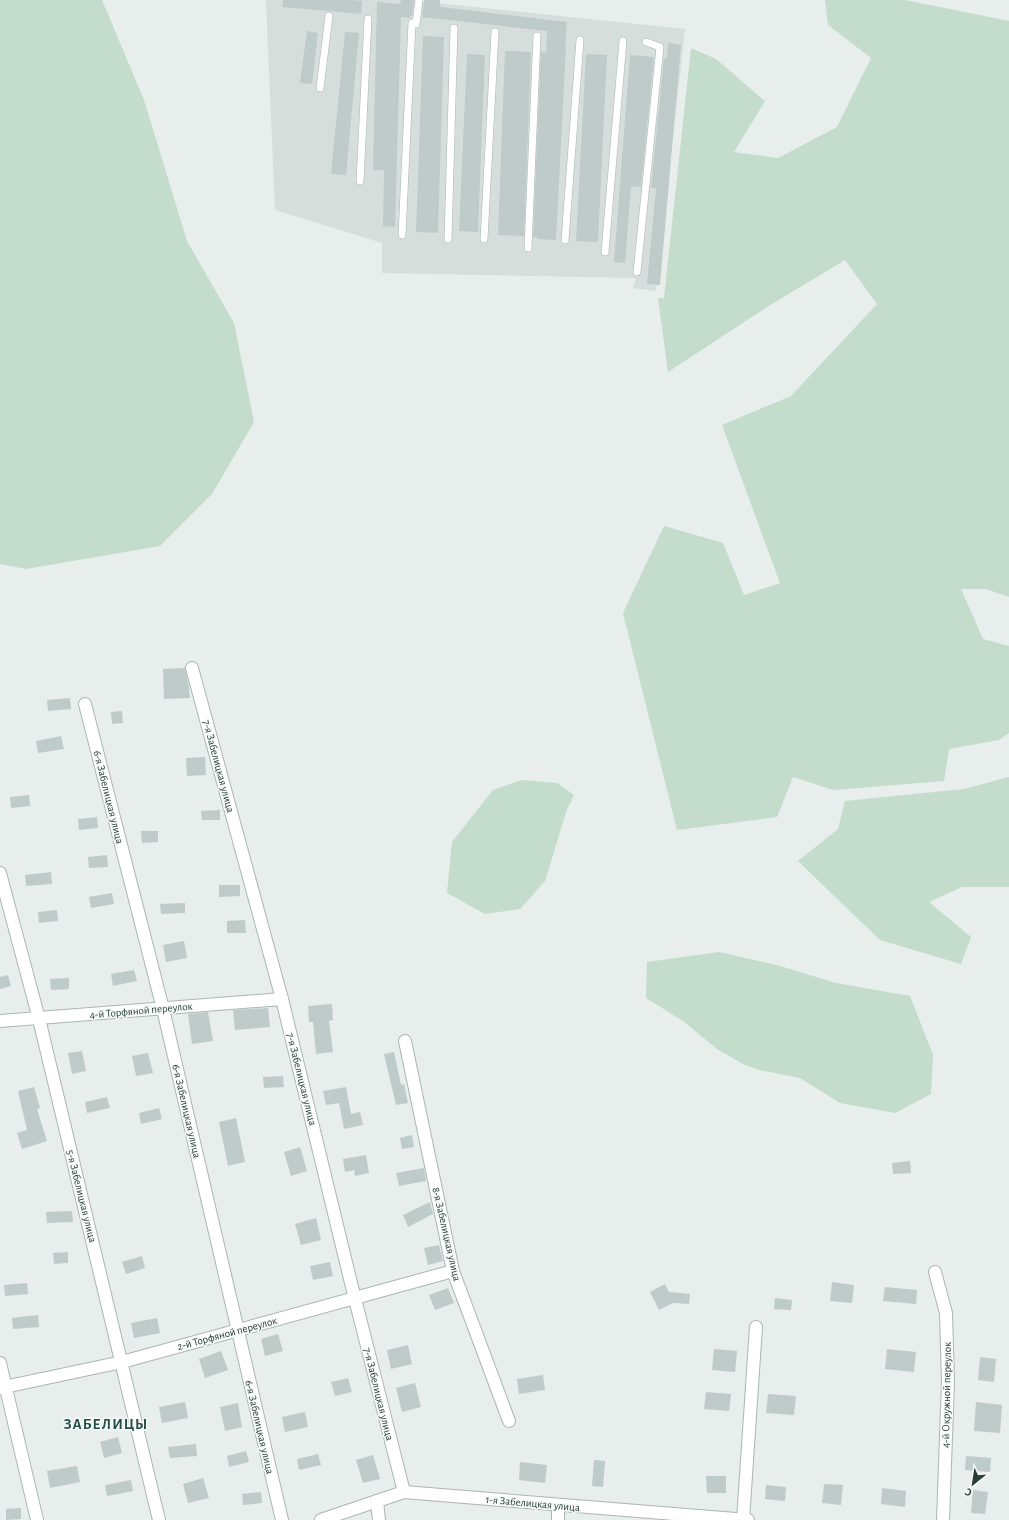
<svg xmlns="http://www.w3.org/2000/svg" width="1009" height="1520" font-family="'Alegreya Sans',sans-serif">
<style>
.built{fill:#d5dedb}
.green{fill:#c3dccc}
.building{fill:#bfcbc8}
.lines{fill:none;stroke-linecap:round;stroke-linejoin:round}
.service-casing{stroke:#aab6b2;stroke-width:8}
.minor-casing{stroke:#aab6b2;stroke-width:14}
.service{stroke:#fff;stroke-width:7}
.minor{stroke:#fff;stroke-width:12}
.labels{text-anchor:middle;stroke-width:3;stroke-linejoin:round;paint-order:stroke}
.street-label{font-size:11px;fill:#273f3a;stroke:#f7faf9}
.district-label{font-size:15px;font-weight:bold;letter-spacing:1px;fill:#254f49;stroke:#f7faf9}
</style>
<rect width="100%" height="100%" fill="#e7eeeb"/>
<path class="built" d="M266 0H408L685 29 656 291 633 288 636 278 382 273V243L275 210Z"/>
<g class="green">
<path d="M0 0H102L144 100 187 241 234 323 254 422 212 494 160 546 26 569 0 564Z"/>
<path d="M825 0H905L1009 21V597L986 589H961L983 639 1009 646V733L999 740 949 749 944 781 833 790 793 777 777 817 677 830 623 613 664 526 723 543 744 595 780 583 722 425 791 396 877 304 845 260 767 307 668 372 658 298H664L691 48 716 59 765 101 734 152 778 158 837 127 871 58 828 25Z"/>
<path d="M1009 777V887H962L929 902 971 937 961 964 880 940 798 861 838 829 845 801 964 789Z"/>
<path d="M521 780 557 783 574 795 566 812 545 881 520 909 485 914 447 893 452 842 493 790Z"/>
<path d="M719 952 780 966 836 983 910 996 933 1055 931 1094 895 1113 840 1103 800 1078 759 1070 743 1064 717 1049 683 1021 646 998 647 962Z"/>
</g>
<g class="building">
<path d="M283 0H353L362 1 361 14 283 7Z"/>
<path d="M401 0H414L412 16H410V18L401 17 395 227 383 226 384 170H373L377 2 400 4Z"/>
<path d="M424 0H440V7L567 22 565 46H566L556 240 537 239V237H533L541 52 546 53 547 31 422 17Z"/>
<path d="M307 31 318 33 312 84 300 83Z"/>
<path d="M345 32 359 33 346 175 331 174Z"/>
<path d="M423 36 444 37 438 233 416 232Z"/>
<path d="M668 43 681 45 660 285 647 284 656 188H651L664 58H667Z"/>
<path d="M505 51 531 52 524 236 498 235Z"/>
<path d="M467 54 485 55 478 232 459 231Z"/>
<path d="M586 54 607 55 598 242 576 241Z"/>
<path d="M630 55 654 57 641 187 631 186 625 263 614 262Z"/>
<path d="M185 668 189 687 190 698 164 699 163 669Z"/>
<path d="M70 698 71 709 48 711 47 700Z"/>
<path d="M122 711 123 723 112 724 111 712Z"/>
<path d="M61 736 64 749 38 753 36 741Z"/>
<path d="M205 757 206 775 187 776 186 758Z"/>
<path d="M29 795 30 806 11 808 10 797Z"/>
<path d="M220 810V820H202L201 811Z"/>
<path d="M97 817 98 828 79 830 78 819Z"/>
<path d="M141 831H158V842L142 843Z"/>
<path d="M107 855 108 867 89 868 88 857Z"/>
<path d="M51 872 52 884 26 886 25 875Z"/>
<path d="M219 885H240V896L219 897Z"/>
<path d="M112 893 114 904 91 908 89 897Z"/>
<path d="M185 903V913L161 914 160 904Z"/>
<path d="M57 910 58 921 39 923 38 912Z"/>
<path d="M245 920 246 933H227V921Z"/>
<path d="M184 941 187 958 166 962 163 945Z"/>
<path d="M134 970 137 981 113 986 111 974Z"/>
<path d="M8 975 11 986 0 989V977Z"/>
<path d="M69 978V989L51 990 50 979Z"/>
<path d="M332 1004 333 1020 329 1021 333 1052 316 1054 313 1022H309L308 1006Z"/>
<path d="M268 1008 270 1027 235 1030 233 1010Z"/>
<path d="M208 1012 213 1041 192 1044 188 1014Z"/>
<path d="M82 1051 86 1071 72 1074 68 1053Z"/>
<path d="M394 1052 401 1085 404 1084 408 1103 396 1105 384 1054Z"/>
<path d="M148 1053 153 1073 136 1076 132 1056Z"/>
<path d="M283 1076 284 1087 264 1088 263 1077Z"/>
<path d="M34 1087 40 1108 37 1109 47 1141 22 1149 17 1133 27 1130 18 1091Z"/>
<path d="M346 1087 351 1114 360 1112 363 1125 344 1129 339 1103 326 1105 323 1091Z"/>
<path d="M107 1097 110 1108 87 1113 85 1102Z"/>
<path d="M159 1108 162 1119 141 1124 139 1113Z"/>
<path d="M236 1118 245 1162 228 1166 219 1122Z"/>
<path d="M412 1135 414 1147 402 1149 400 1138Z"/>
<path d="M300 1147 307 1171 291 1176 284 1152Z"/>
<path d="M366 1155 369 1173 355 1176 354 1170 345 1172 343 1159Z"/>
<path d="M910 1161 911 1173 893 1174 892 1163Z"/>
<path d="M424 1168 426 1181 399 1186 396 1173Z"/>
<path d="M430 1202 433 1214 408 1227 403 1215Z"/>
<path d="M72 1211 73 1222 47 1223 46 1212Z"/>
<path d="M316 1218 321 1240 301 1245 295 1224Z"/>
<path d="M439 1245 443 1261 428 1265 424 1248Z"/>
<path d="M68 1252V1263L54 1264 53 1253Z"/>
<path d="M142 1256 145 1268 126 1274 122 1262Z"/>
<path d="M330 1262 333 1276 313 1280 310 1266Z"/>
<path d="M832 1282 854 1285 852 1303 830 1301Z"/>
<path d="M27 1283 28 1294 5 1296 4 1285Z"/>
<path d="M665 1284 669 1292 690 1294 689 1304 673 1303 659 1310 650 1292Z"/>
<path d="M885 1287 917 1290 916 1304 883 1301Z"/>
<path d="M448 1288 454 1303 435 1310 429 1295Z"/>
<path d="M775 1298 792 1300 791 1310 774 1309Z"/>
<path d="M38 1315 39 1327 13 1329 12 1318Z"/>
<path d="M157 1318 160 1333 134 1338 131 1323Z"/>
<path d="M278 1334 283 1351 265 1356 261 1339Z"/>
<path d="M408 1345 412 1364 391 1369 387 1350Z"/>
<path d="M714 1349 737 1351 735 1372 712 1370Z"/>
<path d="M887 1349 916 1352 914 1372 885 1369Z"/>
<path d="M221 1351 228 1370 205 1378 199 1359Z"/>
<path d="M980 1357 996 1359 994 1382 978 1380Z"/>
<path d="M543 1375 545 1390 519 1394 517 1379Z"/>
<path d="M348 1378 352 1392 335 1396 331 1382Z"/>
<path d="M415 1383 421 1407 402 1412 396 1388Z"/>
<path d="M706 1392 731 1394 729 1411 704 1409Z"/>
<path d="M768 1394 796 1396 794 1415 766 1413Z"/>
<path d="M185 1402 188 1418 162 1423 159 1407Z"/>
<path d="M976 1402 1002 1405 1000 1433 974 1431Z"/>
<path d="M238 1403 242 1427 225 1431 220 1407Z"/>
<path d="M305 1412 308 1427 285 1432 282 1417Z"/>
<path d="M118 1437 122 1453 104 1458 100 1442Z"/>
<path d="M196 1444 197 1456 170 1458 168 1447Z"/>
<path d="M246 1451 249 1462 229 1467 227 1456Z"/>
<path d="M318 1454 321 1465 299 1470 297 1459Z"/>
<path d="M373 1455 380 1479 363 1483 356 1460Z"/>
<path d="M966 1456 991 1458 990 1472 965 1470Z"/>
<path d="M594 1460 605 1461 603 1487 592 1486Z"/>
<path d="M520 1462 547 1465 545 1483 519 1480Z"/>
<path d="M77 1466 80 1482 50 1488 47 1471Z"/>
<path d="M706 1476H726V1493H707Z"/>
<path d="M203 1478 209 1498 188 1503 183 1484Z"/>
<path d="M131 1480 133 1491 107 1496 105 1485Z"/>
<path d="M824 1484 843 1485 841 1505 822 1503Z"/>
<path d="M766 1485 786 1487 785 1501 765 1499Z"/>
<path d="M882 1488 906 1491 905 1507 881 1504Z"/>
<path d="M973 1490 988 1492 985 1514 971 1513Z"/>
<path d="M261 1492 262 1503 243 1505 242 1494Z"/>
<path d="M21 1508V1519L6 1520V1509Z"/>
</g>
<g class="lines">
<g class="service-casing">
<g id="service">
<path d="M416 24 419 0"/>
<path d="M320 88 329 16"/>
<path d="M360 181 368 19"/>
<path d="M402 235 412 23"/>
<path d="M448 239 454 28"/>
<path d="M484 239 495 32"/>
<path d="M565 240 580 40"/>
<path d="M528 248 537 36"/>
<path d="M605 252 623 41"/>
<path d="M637 272 660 47 646 42"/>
</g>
</g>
<g class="minor-casing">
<g id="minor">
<path d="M192 668 282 999 352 1287 404 1492"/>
<path d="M85 704 163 1009 282 1520"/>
<path d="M0 873 39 1019 159 1520"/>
<path d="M0 1021 282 999"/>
<path d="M405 1041 453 1271 509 1421"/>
<path d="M935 1272 946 1313 948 1382 943 1520"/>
<path d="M0 1363 37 1520"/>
<path d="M0 1388 122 1362 453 1271"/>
<path d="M377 1501 379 1520"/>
<path d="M321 1520 404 1492 748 1520"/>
<path d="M558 1520V1505"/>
<path d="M743 1520 756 1327"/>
</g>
</g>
<use href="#service" class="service"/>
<use href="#minor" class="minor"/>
</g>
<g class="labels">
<g class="street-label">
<text transform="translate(219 766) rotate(75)" y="4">7-я Забелицкая улица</text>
<text transform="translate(109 797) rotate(76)" y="4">6-я Забелицкая улица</text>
<text transform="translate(141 1010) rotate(-5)" y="4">4-й Торфяной переулок</text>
<text transform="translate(302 1079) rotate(76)" y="4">7-я Забелицкая улица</text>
<text transform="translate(187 1111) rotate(77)" y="4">6-я Забелицкая улица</text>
<text transform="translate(82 1196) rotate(76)" y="4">5-я Забелицкая улица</text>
<text transform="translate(447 1234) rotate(77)" y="4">8-я Забелицкая улица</text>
<text transform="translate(227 1333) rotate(-15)" y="4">2-й Торфяной переулок</text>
<text transform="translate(379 1394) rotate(76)" y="4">7-я Забелицкая улица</text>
<text transform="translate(946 1395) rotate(-89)" y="4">4-й Окружной переулок</text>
<text transform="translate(260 1427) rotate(77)" y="4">6-я Забелицкая улица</text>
<text transform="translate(533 1503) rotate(5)" y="4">1-я Забелицкая улица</text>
</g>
<g class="district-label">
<text x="106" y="1429">ЗАБЕЛИЦЫ</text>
</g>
</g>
<g transform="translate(973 1484) rotate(210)" stroke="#f7faf9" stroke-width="3" paint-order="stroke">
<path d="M0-3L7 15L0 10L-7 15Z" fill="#273f3a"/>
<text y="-6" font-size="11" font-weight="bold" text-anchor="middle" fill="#273f3a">С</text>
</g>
</svg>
